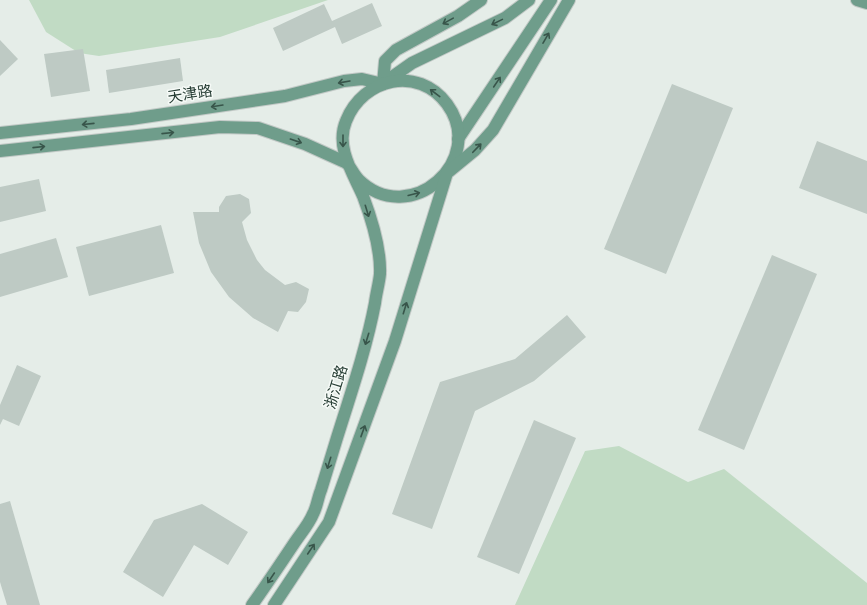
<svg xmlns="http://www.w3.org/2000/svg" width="867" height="605" font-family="Karla,'Noto Sans SC',sans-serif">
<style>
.green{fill:#c1dbc4}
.building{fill:#becac4}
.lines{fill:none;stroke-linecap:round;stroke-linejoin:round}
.major-casing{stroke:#c2c9c6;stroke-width:14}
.major{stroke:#6f9d8b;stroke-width:12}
.oneway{stroke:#38554a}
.labels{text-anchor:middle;stroke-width:3;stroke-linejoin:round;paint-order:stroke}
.street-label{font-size:15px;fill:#263d34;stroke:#f6faf7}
</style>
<rect width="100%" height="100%" fill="#e5ede8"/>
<g class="green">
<path d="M29 0H328L220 37 99 56 79 53 46 32Z"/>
<path d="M619 446 688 482 724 469 867 583V605H515L585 451Z"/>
</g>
<g class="building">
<path d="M372 3 382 26 342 44 335 27 283 51 273 28 324 4 332 21Z"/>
<path d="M0 40 18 59 0 76Z"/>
<path d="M83 49 90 91 51 97 44 54Z"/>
<path d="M180 58 183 81 109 93 106 70Z"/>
<path d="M672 84 733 108 666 274 604 249Z"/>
<path d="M817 141 867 161V214L799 188Z"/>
<path d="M39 179 46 211 0 222V187Z"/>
<path d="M240 194 249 199 251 213 242 222 247 240 257 260 265 270 285 285 296 282 309 289 306 302 298 312 288 311 278 332 253 318 229 297 211 272 199 243 193 212H219V207L226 196Z"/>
<path d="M161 225 174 273 89 296 76 247Z"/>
<path d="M56 238 68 277 0 297V254Z"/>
<path d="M772 255 817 274 744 450 698 430Z"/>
<path d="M567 315 586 337 534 381 475 411 432 529 392 514 440 382 515 359Z"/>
<path d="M17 365 41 376 19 426 3 419 0 425V405Z"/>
<path d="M534 420 576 438 519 574 477 557Z"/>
<path d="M10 501 40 605H7L0 582V504Z"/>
<path d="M202 504 248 532 228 565 194 545 163 597 123 572 154 520Z"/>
</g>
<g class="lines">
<g class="major-casing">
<g id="major">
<path d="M857 0 867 3"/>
<path d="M385 82 412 63 505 18 529 0"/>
<path d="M383 84 385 61 396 50 458 16 481 0"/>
<path d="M0 133 131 119 285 96 344 81 362 79 383 84"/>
<path d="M458 139 551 0"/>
<path d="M0 151 220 127 258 128 305 144 347 163"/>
<path d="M252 605C267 584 281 563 295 542 301 533 309 524 313 514 317 507 318 497 321 490 326 474 331 457 336 441 350 396 366 350 375 303 376 294 379 284 380 274 381 249 372 220 363 196 353 173 335 147 346 121 363 78 418 65 447 104 488 160 410 229 359 180 354 175 351 168 347 163"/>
<path d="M274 605 329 522 395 341 447 173 475 150 493 130 569 0"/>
</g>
</g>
<use href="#major" class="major"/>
</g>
<defs><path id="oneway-shaft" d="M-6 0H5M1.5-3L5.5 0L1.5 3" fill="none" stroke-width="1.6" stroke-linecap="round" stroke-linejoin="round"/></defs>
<g class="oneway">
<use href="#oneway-shaft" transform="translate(448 21) rotate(151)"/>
<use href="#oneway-shaft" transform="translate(497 22) rotate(154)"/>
<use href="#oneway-shaft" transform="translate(546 38) rotate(-60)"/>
<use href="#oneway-shaft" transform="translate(344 82) rotate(170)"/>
<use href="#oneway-shaft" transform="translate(497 82) rotate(-56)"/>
<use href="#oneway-shaft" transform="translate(435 93) rotate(-143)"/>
<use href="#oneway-shaft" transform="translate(217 106) rotate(171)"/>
<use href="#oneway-shaft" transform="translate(88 124) rotate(174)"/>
<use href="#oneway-shaft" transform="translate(168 133) rotate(-6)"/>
<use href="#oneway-shaft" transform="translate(296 141) rotate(19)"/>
<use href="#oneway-shaft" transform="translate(343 141) rotate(90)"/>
<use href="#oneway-shaft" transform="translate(39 147) rotate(-6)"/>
<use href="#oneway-shaft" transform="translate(477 148) rotate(-46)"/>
<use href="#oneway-shaft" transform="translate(414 194) rotate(-14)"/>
<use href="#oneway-shaft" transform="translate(367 211) rotate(73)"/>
<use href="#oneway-shaft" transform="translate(405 308) rotate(-73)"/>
<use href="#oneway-shaft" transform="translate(367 339) rotate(107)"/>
<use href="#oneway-shaft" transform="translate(363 431) rotate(-70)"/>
<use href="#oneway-shaft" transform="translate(329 463) rotate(107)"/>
<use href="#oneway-shaft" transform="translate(311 549) rotate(-56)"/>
<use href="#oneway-shaft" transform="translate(271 578) rotate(124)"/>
</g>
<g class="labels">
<g class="street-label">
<text transform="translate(190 94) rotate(-9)" y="5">天津路</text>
<text transform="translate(336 387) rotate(-73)" y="5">浙江路</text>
</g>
</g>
</svg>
